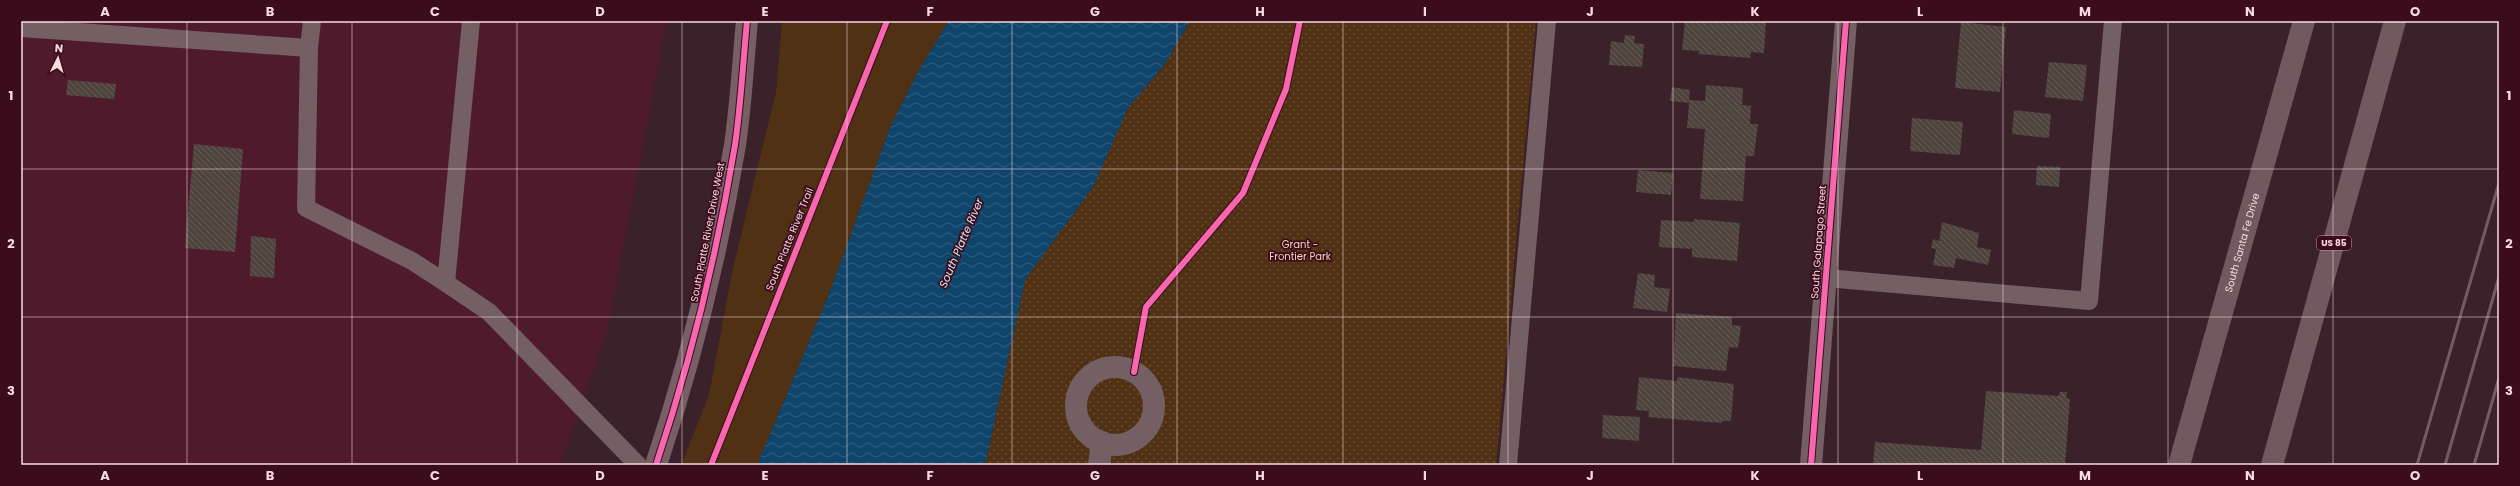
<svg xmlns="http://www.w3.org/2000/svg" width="2520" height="486" font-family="Poppins,sans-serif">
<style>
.built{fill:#4f1b2c}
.green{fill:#503114}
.park{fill:url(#park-dots)}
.water{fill:url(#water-waves)}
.building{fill:url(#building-back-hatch)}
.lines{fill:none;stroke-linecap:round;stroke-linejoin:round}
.lane{stroke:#735f64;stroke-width:18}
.street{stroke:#735f64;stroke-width:22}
.secondary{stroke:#785f65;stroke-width:22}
.highway{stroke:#725960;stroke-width:22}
.rail{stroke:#715c60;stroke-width:3}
.cycleway-casing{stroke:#3b0c1c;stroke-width:8}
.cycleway{stroke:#f766af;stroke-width:6}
.grid{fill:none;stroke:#fad9e0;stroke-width:1;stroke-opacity:0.55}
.labels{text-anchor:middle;stroke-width:3.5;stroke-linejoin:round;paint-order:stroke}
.shield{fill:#3b0c1c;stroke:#c19ca5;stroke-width:1}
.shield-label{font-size:9px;font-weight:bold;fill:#fad9e0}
.street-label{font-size:10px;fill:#fad9e0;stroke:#3b0c1c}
.park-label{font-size:10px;fill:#fad7b7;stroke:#3b0c1c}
.water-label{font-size:11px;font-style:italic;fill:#d4e6f5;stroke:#3b0c1c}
.neatline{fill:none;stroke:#fad9e0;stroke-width:1.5}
.grid-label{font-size:13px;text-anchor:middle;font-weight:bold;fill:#fad9e0}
</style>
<defs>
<pattern id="park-dots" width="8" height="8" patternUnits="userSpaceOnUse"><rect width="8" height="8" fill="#503114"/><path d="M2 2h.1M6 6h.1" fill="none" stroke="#6a4e36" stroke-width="1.8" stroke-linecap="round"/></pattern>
<pattern id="water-waves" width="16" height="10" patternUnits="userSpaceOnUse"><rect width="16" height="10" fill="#0f456b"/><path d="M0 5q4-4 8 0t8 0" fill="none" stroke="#335f80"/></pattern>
<pattern id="building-back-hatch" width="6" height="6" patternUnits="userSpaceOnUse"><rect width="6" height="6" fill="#4f443d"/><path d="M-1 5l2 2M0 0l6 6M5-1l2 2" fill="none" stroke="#695e59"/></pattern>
</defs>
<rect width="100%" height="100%" fill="#3b2129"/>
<path class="built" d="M21 21H667L607 332 560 465H21Z"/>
<path class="green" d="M782 21H949L920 68 891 125 827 299 757 465H681L709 395 733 268 776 92Z"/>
<path class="park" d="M1190 21H1536L1496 465H985L1025 280 1093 187 1128 108 1165 64Z"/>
<path class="water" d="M949 21H1190L1165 64 1128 108 1093 187 1025 280 985 465H757L827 299 891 125 920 68Z"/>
<g class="building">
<path d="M1685 21H1766L1764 53 1751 52 1750 58 1698 54 1699 51 1682 50Z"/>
<path d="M1961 22 2006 27 2000 92 1955 88Z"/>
<path d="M1625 35 1635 36 1634 43 1644 44 1642 67 1609 65 1611 41 1624 43Z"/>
<path d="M2049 62 2087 65 2083 101 2045 97Z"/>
<path d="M68 80 116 84 114 99 66 95Z"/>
<path d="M1706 85 1743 88 1742 105 1751 106 1750 124H1758L1754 156H1746L1743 201 1700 199 1705 129 1687 128 1689 103 1670 101 1672 87 1690 90 1689 100 1705 101Z"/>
<path d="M2014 110 2051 114 2049 138 2012 134Z"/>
<path d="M1912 118 1963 122 1960 155 1910 151Z"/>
<path d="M194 144 243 149 235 252 185 248Z"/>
<path d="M2037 166 2060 167 2059 187 2036 185Z"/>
<path d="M1638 170 1673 173 1671 195 1636 192Z"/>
<path d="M1694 219 1740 223 1737 261 1692 257V249L1659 247 1661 220 1694 222Z"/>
<path d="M1942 222 1979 233 1977 247 1991 250 1988 265 1956 258 1954 268 1933 265 1936 249 1931 248 1933 239 1939 241Z"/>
<path d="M251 236 276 239 274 278 250 276Z"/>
<path d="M1638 273 1655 275 1654 287 1670 289 1667 312 1633 308Z"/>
<path d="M1676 313 1732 317V325L1741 326 1738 348 1729 347 1726 371 1673 366Z"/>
<path d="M1639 377 1677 381V377L1734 384 1731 421H1722V423L1648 417 1649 411 1636 410Z"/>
<path d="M1986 391 2059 396 2060 392H2067L2066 398 2070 399 2065 465H1873L1875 442 1981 450Z"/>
<path d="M1603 415 1640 417 1639 441 1602 438Z"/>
</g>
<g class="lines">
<g class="lane">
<path d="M21 28 309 48 312 21"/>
<path d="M309 48 306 208 412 261 446 283 471 21"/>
<path d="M1826 278 2089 301 2113 21"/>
<path d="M446 283 489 312 638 465"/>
<path d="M1508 465 1547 21"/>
</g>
<g class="street">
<circle cx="1115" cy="406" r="39"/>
<path d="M1099 465 1102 442"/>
<path d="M1811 465 1846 21"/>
</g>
<path class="secondary" d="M656 465C691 360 717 254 735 145 741 104 743 62 747 21"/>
<g class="highway">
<path id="s1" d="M2179 465 2304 21"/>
<path d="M2272 465 2395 21"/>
</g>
<g class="rail">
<path d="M2417 465 2499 183"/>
<path d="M2445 465 2499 277"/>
<path d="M2474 465 2499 378"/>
</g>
<g class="cycleway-casing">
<g id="cycleway">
<path d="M1134 372 1146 307 1243 193 1286 89 1300 21"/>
<path d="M656 465C691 360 717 254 735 145 741 104 743 62 747 21"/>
<path d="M711 465 887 21"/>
<path d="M1811 465 1846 21"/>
</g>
</g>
<use href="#cycleway" class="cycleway"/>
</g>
<path class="grid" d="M187 21V465M352 21V465M517 21V465M682 21V465M847 21V465M1012 21V465M1177 21V465M1343 21V465M1508 21V465M1673 21V465M1838 21V465M2003 21V465M2168 21V465M2333 21V465M21 169H2499M21 317H2499"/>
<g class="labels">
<rect class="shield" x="2317" y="236" width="34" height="14" rx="3"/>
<g class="shield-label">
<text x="2334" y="246">US 85</text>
</g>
<g class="street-label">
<text transform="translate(707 232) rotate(-79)" y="4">South Platte River Drive West</text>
<text transform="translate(789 239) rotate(-68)" y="4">South Platte River Trail</text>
<text transform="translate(1818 242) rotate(-86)" y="4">South Galapago Street</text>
<text dy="4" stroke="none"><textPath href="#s1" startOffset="231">South Santa Fe Drive</textPath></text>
</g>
<g class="park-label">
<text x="1300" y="248">Grant -<tspan x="1300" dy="12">Frontier Park</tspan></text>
</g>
<g class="water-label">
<text transform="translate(961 243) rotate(-67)" y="4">South Platte River</text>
</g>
</g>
<rect width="2520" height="486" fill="none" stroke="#3b0c1c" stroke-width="44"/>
<g transform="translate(58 58) rotate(5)" stroke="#3b0c1c" stroke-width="3" paint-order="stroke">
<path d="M0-3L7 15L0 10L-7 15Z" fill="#fad9e0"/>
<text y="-6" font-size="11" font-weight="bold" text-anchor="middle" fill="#fad9e0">N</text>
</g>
<rect x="22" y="22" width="2476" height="442" class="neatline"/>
<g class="grid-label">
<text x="105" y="16">A</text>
<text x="270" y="16">B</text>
<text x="435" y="16">C</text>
<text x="600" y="16">D</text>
<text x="765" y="16">E</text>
<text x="930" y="16">F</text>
<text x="1095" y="16">G</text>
<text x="1260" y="16">H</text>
<text x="1425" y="16">I</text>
<text x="1590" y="16">J</text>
<text x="1755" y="16">K</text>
<text x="1920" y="16">L</text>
<text x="2085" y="16">M</text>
<text x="2250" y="16">N</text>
<text x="2415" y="16">O</text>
<text x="11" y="100">1</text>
<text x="2509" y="100">1</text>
<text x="11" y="248">2</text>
<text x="2509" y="248">2</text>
<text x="11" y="395">3</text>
<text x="2509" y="395">3</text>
<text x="105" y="480">A</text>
<text x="270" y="480">B</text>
<text x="435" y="480">C</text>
<text x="600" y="480">D</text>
<text x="765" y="480">E</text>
<text x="930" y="480">F</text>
<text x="1095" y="480">G</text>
<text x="1260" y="480">H</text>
<text x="1425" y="480">I</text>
<text x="1590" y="480">J</text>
<text x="1755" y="480">K</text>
<text x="1920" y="480">L</text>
<text x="2085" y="480">M</text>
<text x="2250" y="480">N</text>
<text x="2415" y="480">O</text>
</g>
</svg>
